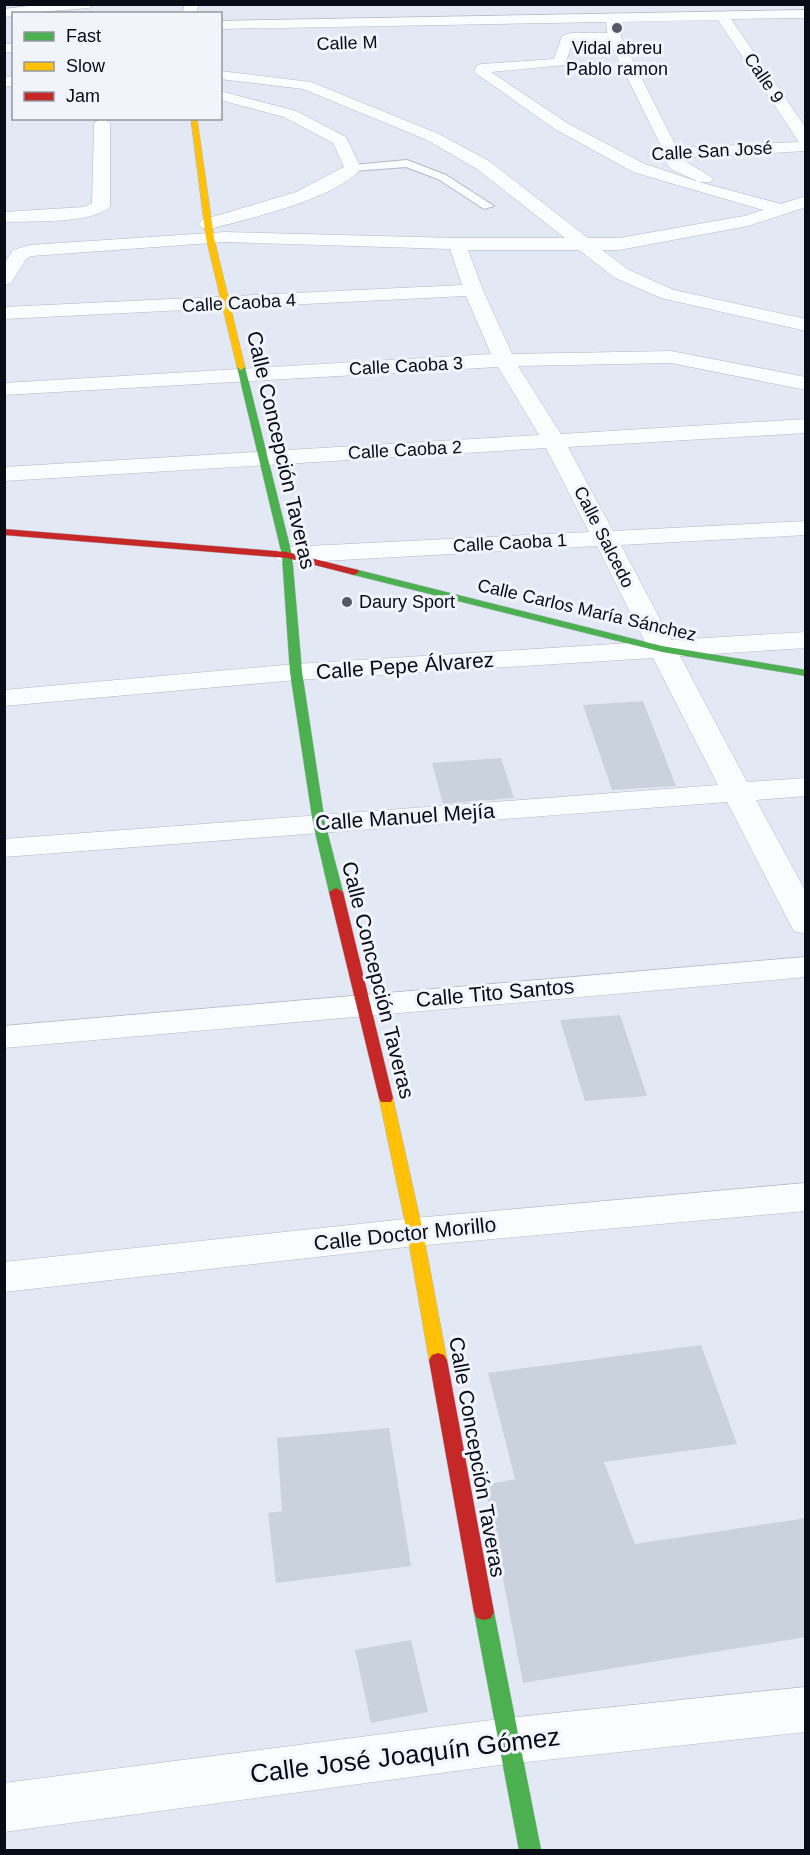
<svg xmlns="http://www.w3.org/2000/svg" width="810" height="1855" font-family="Helvetica,sans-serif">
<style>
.building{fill:#cad3dd}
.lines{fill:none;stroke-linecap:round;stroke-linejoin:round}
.lane-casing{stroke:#b3b9c3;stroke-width:2}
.street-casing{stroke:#b3b9c3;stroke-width:1}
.fast-casing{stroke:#b3b9c3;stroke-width:1}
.slow-casing{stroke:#b3b9c3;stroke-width:1}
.jam-casing{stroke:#b3b9c3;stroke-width:1}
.lane{fill:#fbfcfd;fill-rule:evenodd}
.street{fill:#fbfcfd;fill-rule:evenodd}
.fast{fill:#4caf50;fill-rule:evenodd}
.slow{fill:#ffc107;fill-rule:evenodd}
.jam{fill:#c62828;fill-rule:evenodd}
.poi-dot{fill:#545964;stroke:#f1f4fb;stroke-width:2}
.labels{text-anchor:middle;stroke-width:6;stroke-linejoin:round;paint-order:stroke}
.far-street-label{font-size:18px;fill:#070c16;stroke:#f1f4fb}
.far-poi-label{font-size:18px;fill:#070c16;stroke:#f1f4fb}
.street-label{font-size:21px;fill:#070c16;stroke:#f1f4fb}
.near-street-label{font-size:26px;fill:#070c16;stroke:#f1f4fb}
</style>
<rect width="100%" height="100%" fill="#e3e9f4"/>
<g class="building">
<path d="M643 701 676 786 612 790 583 705Z"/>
<path d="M501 758 514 798 443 804 432 763Z"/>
<path d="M620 1015 647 1096 585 1101 560 1020Z"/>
<path d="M701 1345 737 1444 604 1462 635 1544 806 1518V1637L523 1683 485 1485 515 1479 488 1373Z"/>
<path d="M389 1428 411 1566 276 1583 268 1513 282 1511 277 1438Z"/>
<path d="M411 1640 428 1712 371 1723 355 1650Z"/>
</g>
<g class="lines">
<g class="lane-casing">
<path id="lane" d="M407 160 446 175 494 206 484 209 438 179 406 167 353 171 347 168 353 165Z"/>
</g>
<g class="street-casing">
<g id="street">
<path d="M46 4H95L89 8 14 14V16L4 17V9Z"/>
<path d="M184 4H198L197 14H183Z"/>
<path d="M806 10V18L731 19 806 128V151L680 158 713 178 711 182H699L781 204 806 196V207L748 226 619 250H602L629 270 674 290 806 319V331L661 298 615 278 579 250H468L483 290 512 354 671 351 806 377V390L671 363 518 366 561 434 806 419V433L568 447 613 531 806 521V535L621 545 671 640 806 632V648L680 656 747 782 806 778V796L756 800 806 892V934L794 931 790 924 727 802 4 857V839L718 785 653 658 296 680 4 706V690L296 664 645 642 597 546 287 563 278 560 274 555 278 550 287 547 589 532 546 448 4 481V467L539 435 498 367 4 395V383L491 354 466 296 4 319V307L462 285 450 249 225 242 32 256 27 258 11 283 4 285V264L13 250 30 245 225 232 457 238H565L477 169 427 140 303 89 220 79V71L311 82 439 134 489 161 588 238H619L744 216 763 210 633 172 555 129 474 72 477 65 482 64 554 59 562 36 571 33H607L606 22 220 29V21ZM718 20 798 141V142L677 148 621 37 619 22ZM573 41H609L661 146 660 149 650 151 648 154 650 157 663 159 671 169 699 182 645 164 567 123 491 72 565 65Z"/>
<rect x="4" y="44" width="10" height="8"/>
<rect x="4" y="77" width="10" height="9"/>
<path d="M220 91 296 111 346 137 361 168C339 198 251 218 214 228H202L199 224 202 220 296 192 344 167 333 143 284 117 220 100Z"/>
<path d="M103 118 110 123V206C97 224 27 221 4 222V212L84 207 92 203 94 123Z"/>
<path d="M806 957V977L4 1048V1026Z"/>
<path d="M806 1183V1211L415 1246 4 1292V1262L415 1218Z"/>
<path d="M806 1687V1732L507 1764 4 1832V1783L507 1718Z"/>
</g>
</g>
<g class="fast-casing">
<g id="fast">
<path d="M241 364 245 367 292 555 302 672 325 823 343 892 336 896 329 892 313 823 290 672 282 555 237 367Z"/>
<path d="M354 569 662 646 806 670V676L662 652 350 574V570Z"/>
<path d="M484 1604 491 1606 494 1612 541 1850H519L474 1612 477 1606Z"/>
</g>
</g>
<g class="slow-casing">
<g id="slow">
<path d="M191 118H197L214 238 245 367 241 370 237 367 206 238Z"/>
<path d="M386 1093 391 1094 393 1098 423 1232 447 1360 444 1365 438 1367 432 1365 429 1360 407 1232 379 1098 381 1094Z"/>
</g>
</g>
<g class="jam-casing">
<g id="jam">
<path d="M4 529 287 552 358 570 359 572 354 575 287 558 4 535Z"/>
<path d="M336 888 343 892 393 1098 391 1102H381L379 1098 329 892Z"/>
<path d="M438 1353 444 1355 447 1360 494 1612 491 1618 484 1620 477 1618 474 1612 429 1360 432 1355Z"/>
</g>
</g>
<use href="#lane" class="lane"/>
<use href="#street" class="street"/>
<use href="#fast" class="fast"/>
<use href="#slow" class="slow"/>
<use href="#jam" class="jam"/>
</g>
<g class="poi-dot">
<circle cx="617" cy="28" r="6"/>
<circle cx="347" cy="602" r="6"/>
</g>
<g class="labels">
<g class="far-street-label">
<text transform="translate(347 43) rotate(-2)" y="6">Calle M</text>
<text transform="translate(764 78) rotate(56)" y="6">Calle 9</text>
<text transform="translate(712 151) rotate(-3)" y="6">Calle San José</text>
<text transform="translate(239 303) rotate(-3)" y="6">Calle Caoba 4</text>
<text transform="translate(406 366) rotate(-3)" y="6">Calle Caoba 3</text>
<text transform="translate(405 450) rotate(-3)" y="6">Calle Caoba 2</text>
<text transform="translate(604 537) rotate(63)" y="6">Calle Salcedo</text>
<text transform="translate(510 543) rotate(-3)" y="6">Calle Caoba 1</text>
<text transform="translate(587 610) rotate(13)" y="6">Calle Carlos María Sánchez</text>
</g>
<g class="far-poi-label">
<text x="617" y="54">Vidal abreu<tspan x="617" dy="21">Pablo ramon</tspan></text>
<text x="359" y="608" text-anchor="start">Daury Sport</text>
</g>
<g class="street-label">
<text transform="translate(281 450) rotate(77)" y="7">Calle Concepción Taveras</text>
<text transform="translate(405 666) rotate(-4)" y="7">Calle Pepe Álvarez</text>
<text transform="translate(405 817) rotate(-4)" y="7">Calle Manuel Mejía</text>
<text transform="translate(378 980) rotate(76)" y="7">Calle Concepción Taveras</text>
<text transform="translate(495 993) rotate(-5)" y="7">Calle Tito Santos</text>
<text transform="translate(405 1234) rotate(-6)" y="7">Calle Doctor Morillo</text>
<text transform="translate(477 1457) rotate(80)" y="7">Calle Concepción Taveras</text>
</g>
<g class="near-street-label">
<text transform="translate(405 1755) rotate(-7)" y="9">Calle José Joaquín Gómez</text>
</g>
</g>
<rect width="810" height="1855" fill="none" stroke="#070c16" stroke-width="12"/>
<rect x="12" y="12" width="210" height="108" fill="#f1f4fb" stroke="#93979f" stroke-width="1.5"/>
<rect x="24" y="32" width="30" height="9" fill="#4caf50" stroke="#93979f" stroke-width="1.5"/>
<text x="66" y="42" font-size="18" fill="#070c16">Fast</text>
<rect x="24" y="62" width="30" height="9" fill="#ffc107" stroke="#93979f" stroke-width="1.5"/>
<text x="66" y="72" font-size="18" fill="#070c16">Slow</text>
<rect x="24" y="92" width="30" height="9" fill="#c62828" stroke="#93979f" stroke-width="1.5"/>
<text x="66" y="102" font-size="18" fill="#070c16">Jam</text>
</svg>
